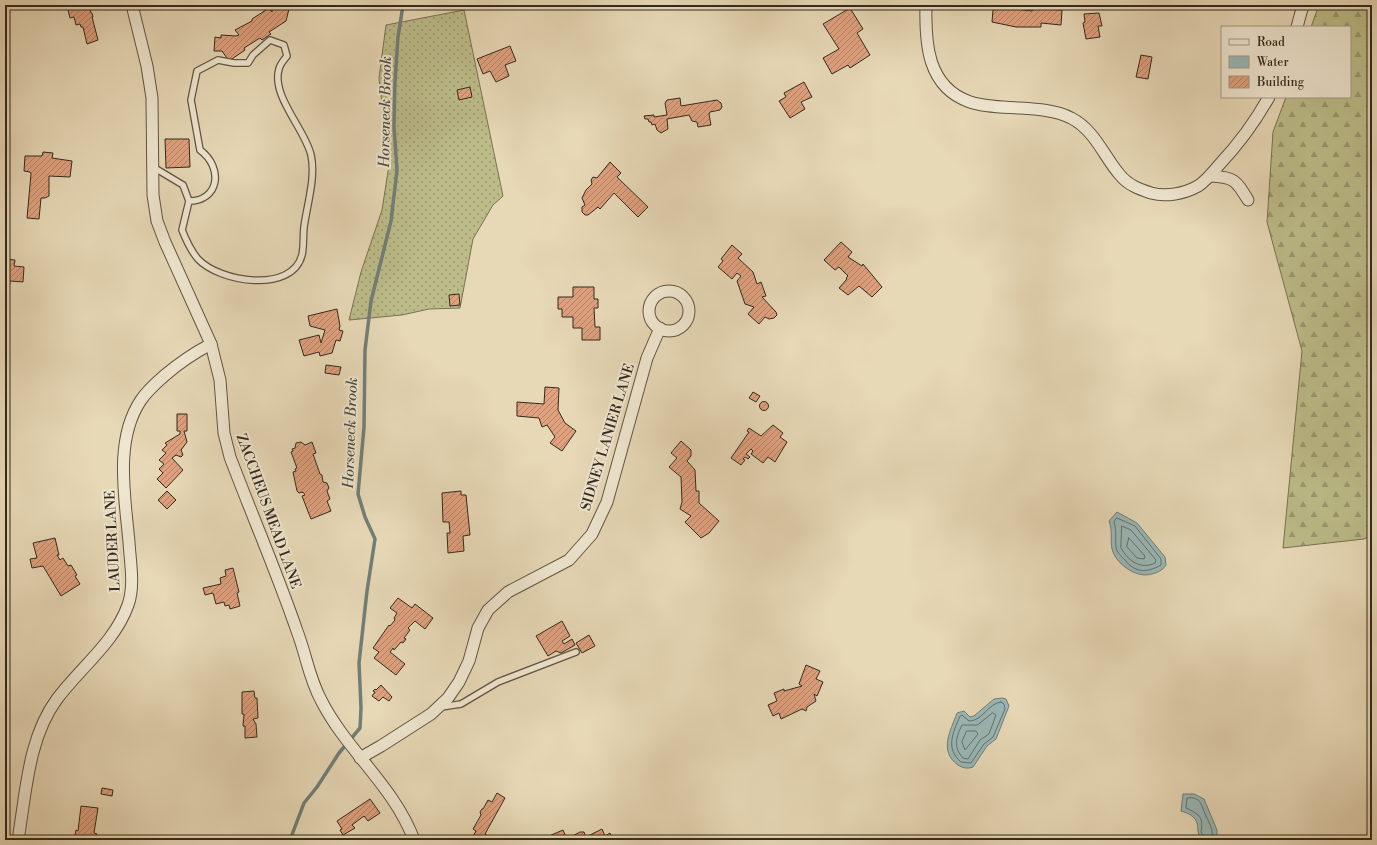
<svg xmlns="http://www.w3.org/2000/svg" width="1377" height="845" font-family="'Libre Bodoni',serif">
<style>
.grass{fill:url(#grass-dots);stroke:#787253}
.forest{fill:url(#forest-firs);stroke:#787253}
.water{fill:#99b8b7;stroke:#707f79}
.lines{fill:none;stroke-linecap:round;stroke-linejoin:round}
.shore{stroke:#66706a;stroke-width:1}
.stream{stroke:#707f79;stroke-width:3.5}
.building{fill:url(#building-hatch);stroke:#33291d}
.lane-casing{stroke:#605543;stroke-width:8}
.street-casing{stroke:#605543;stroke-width:13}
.lane{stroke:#efe6d0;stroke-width:5.5}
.street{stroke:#efe6d0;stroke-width:11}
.labels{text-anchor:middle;stroke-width:4;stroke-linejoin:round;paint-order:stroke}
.street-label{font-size:14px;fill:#33291d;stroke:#efe6d0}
.water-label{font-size:15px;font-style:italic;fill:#4c4d44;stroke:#efe6d0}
</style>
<defs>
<pattern id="grass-dots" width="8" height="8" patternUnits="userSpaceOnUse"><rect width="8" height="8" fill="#bcbc89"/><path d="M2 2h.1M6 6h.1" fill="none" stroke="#99996f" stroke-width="1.8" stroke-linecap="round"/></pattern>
<pattern id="forest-firs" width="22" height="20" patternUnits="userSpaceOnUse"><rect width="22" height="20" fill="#bcbc89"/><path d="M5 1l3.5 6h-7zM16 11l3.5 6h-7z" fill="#99996f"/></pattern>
<pattern id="building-hatch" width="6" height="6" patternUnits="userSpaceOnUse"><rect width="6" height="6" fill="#e0a17e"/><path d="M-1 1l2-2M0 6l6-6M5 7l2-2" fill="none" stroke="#b68367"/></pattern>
</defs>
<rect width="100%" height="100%" fill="#e7d8b6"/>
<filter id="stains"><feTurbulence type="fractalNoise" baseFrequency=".005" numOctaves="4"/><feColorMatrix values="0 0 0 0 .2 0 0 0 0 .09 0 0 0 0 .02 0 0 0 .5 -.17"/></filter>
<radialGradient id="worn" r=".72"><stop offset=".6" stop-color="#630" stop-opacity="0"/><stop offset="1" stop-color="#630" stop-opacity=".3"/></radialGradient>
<path class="grass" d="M464 10 503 196 493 205 473 239 460 308 429 309 402 315 349 320 361 272 382 210 389 165 379 78 386 25Z"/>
<path class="forest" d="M1319 5H1372V535L1364 539 1283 548 1302 351 1267 222 1273 132 1286 97H1350V27H1311Z"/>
<g class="water">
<path d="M1117 512 1137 523 1165 557 1166 565C1162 572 1152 575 1144 575 1131 574 1115 562 1112 549 1110 539 1113 531 1109 521Z"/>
<path d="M1002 698 1006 699 1009 706 996 739 987 746 973 767C968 769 962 768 958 765 938 751 951 730 957 713L964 711 970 717 974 716 994 699Z"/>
<path d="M1183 794H1194L1204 799 1217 830V836L1214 840C1183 840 1213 820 1181 811Z"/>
</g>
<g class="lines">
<g class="shore">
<path d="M1117 518 1135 526 1161 559V565C1147 573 1135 573 1125 560 1121 556 1117 553 1116 547 1115 539 1117 531 1114 522Z"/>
<path d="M1122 526 1131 530 1156 560 1155 563C1141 570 1128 561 1121 548Z"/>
<path d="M1129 538 1145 556 1144 559 1137 558 1127 547Z"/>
<path d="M1001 702 1004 704 1005 709 993 737 984 744 971 763 961 762C945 748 953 733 960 716L962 715 969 721C983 721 988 703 1001 702Z"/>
<path d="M993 713 996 715 989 734 980 740 968 759 963 758C953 747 956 737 962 725H977Z"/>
<path d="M967 731H976L978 734 965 750 962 742Z"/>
<path d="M1206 840 1201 832C1204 816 1198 814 1186 808L1187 798C1202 796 1201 806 1206 816 1211 827 1213 828 1212 840"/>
</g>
<path class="stream" d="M290 840 304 803 317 787 339 753 360 728 361 708 359 663 367 591 375 539 365 517 358 494 364 427 365 350 371 301 391 221 397 170 394 126 395 82 398 37 403 5"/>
</g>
<g class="building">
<path d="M75 5 76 9 89 6 91 13H92L93 17H92L98 40 87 44 83 27H81L80 24 76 25 74 17 70 18 67 6Z"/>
<path d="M273 5H290L286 21 269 32 271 34 262 40 260 38 244 48 245 50 229 61 222 51H214L215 37 221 38V35L236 36 239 35 235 30 252 21V19L269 8 272 12Z"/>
<path d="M1006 5H1018L1017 9 1024 10 1032 11 1033 6H1042V9L1062 10 1061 25 1041 23V27H1016L992 22 993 10 1006 8Z"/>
<path d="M850 8 863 29 857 33 870 55 850 68 848 65 832 74 823 58 839 49 823 24Z"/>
<path d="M1099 13 1102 26H1098L1100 37 1086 39 1083 23 1085 22 1084 14Z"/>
<path d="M510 46 516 61 505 65 509 76 496 82 490 71 483 74 477 59Z"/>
<path d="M1141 55 1152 57 1148 79 1136 77Z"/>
<path d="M804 82 812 97 801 102 805 109 790 118 779 101 786 97 784 93Z"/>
<path d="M470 87 472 97 459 100 457 90Z"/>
<path d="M680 98 681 106 717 100 721 103 722 107 720 110 710 112 709 114 711 125 698 127 697 122 692 121 689 115 667 119 668 129 661 133 657 130 655 124 652 125 651 122H649L648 119H645L644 116 654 115V117L667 115 665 103 667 100Z"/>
<path d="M165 139H189L190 167 166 168Z"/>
<path d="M43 152 53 153 52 158 72 161 70 177 49 176V196L45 198H41L39 219 27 218 31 174 30 172 24 171 25 156H42Z"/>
<path d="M610 162 621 173 617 177 648 207 638 217 614 193 600 209 598 207 588 215H585L582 212V207L585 205 582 198 586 190 592 184 591 180 593 177 597 178Z"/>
<path d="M841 242 852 252 848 257 862 266 863 264 882 287 872 297 859 286 848 295 839 288 847 279 846 278 848 276 839 267 835 270 824 260Z"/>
<path d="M732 245 742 254 738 258 753 272 757 284 761 282 766 296 762 297 776 312 777 315 774 318 769 319 765 317 759 324 748 314 754 307 745 304 737 281 741 276 737 273 732 279 718 267 723 261 721 259Z"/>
<path d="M5 259 15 260 14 266 24 267 23 282 10 281 5 323Z"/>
<path d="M573 287H594V299H598V308H594L595 327H600V340H582V328H573V317H562V309H558V297H573Z"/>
<path d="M459 294 460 305 450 306 449 295Z"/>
<path d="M337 309 340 326 339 330 343 331 340 341 336 340 332 353 320 356 319 352 304 356 299 340 319 335 321 343 325 330 310 326 308 316Z"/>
<path d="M326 365 341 367 339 375 325 373Z"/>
<path d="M545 387 559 388 558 410 565 423 576 431 562 451 550 443 555 437 547 425 542 427 539 418 517 416V402L544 404Z"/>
<path d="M753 392 760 396 756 402 749 398Z"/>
<circle cx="764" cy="406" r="4.5"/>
<path d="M177 414H187V431H184L187 442 181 450 183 455 181 457 176 455 172 458 183 470 166 488 157 479 163 473 159 469 164 464 159 460 166 453 162 450 167 445 165 443 180 434V431H177Z"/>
<path d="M773 425 783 433 780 437 787 442 775 462 768 457 763 463 751 454 753 451 751 449 746 454 750 457 748 459 745 457 743 459 745 460 741 465 731 458 749 432 747 431 749 428 761 436Z"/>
<path d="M681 441 691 450V456L687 461 695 470 696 491H699V503L719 521 709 533 701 538 685 522 691 516 680 509 682 502 681 477 669 467 677 458 671 453Z"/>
<path d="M301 442 305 445 312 442 316 453 313 454 320 474 322 475 323 482 327 483 329 488 327 491 330 499 327 501 331 511 311 519 302 496 305 495 303 492 299 493 297 491 293 472 296 471 295 469 297 468 291 452 293 451 292 449 295 448 296 443Z"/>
<path d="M167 491 176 500 167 509 158 500Z"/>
<path d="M461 491V495H466L470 535 463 536 464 551 448 553 447 533H450L449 522H443L442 493Z"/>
<path d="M55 538 59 555H57L60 560 63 558 68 566 71 565 77 575 75 576 80 584 61 596 43 566 32 568 30 559 37 558 33 543Z"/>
<path d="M233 568 239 592 237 593 240 606 230 609 229 605 225 606 224 602 216 604 213 593 205 595 203 588 221 584 220 578 226 576 225 570Z"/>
<path d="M398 598 412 608 415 604 433 618 425 629 415 621 408 628 410 630 404 638 406 639 403 643 401 642 394 650 393 648 390 652 405 664 396 675 374 658 379 652 373 648 389 625 390 626 395 620 394 618 397 613 390 608Z"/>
<path d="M562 621 570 636 562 641 564 644 572 639 575 645 561 653 556 651 548 656 536 636Z"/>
<path d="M589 635 595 646 582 653 576 643Z"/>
<path d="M806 665 820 671 816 679 823 682 817 696 814 694 816 701 807 707 806 711 802 709 781 719 779 713 773 716 768 705 777 701 774 693 784 689V691L802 686 799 684Z"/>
<path d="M381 685 392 697 389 701 383 697 379 701 372 696 375 692 373 691 375 689 376 690Z"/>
<path d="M254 691 255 698H257L258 718 253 719 256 724 257 737 245 738V726H243L244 714H242V692Z"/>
<path d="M102 788 113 790 112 796 101 794Z"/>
<path d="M497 793 505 798 485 834 488 836 486 840H471L476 831 473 829 481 815 480 812 482 809H483L488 800 492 802Z"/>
<path d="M370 799 380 813 368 821 364 816 352 825 355 828 343 835 340 830 342 829 337 821Z"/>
<path d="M81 806 98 808 94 833 97 834 96 840H70H74L76 830 78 831Z"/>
<path d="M602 829 605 836 610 833 613 840H551L549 836 563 830 567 839 580 832H584L586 837Z"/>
</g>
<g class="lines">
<g class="lane-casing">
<g id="lane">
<path d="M153 167 183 185 189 201 182 230C186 240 191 251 198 259 219 282 292 294 302 255 304 246 303 236 304 227 307 205 316 177 311 155 305 129 271 96 279 69 280 64 284 60 287 56L284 45 270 40 253 55 248 63H234L218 60 197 71 191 100 200 150C224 168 219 201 189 201"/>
<path d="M441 707 461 704 498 682 576 652"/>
</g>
</g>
<g class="street-casing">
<g id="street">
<path d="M132 5 147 66 152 98 153 195 157 221 165 242 211 344 220 380 224 433 230 457C252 515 277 573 297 631 306 654 309 678 321 700 346 750 394 786 414 840"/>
<path d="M926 5C925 43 927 87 970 102 985 107 1002 107 1018 108 1035 109 1056 110 1071 118 1095 130 1104 157 1120 175 1128 185 1139 189 1151 193 1166 197 1184 194 1198 186 1206 181 1213 172 1219 165 1239 144 1255 122 1269 97"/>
<path d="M1297 27 1303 5"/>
<path d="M1210 176C1234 177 1236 180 1248 200"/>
<circle cx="669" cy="311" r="20"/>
<path d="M360 758 381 746 431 714 448 698 459 682 469 661 478 628 488 610 508 592 569 560 592 534 607 502 647 358 660 328"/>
<path d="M18 840C26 793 28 738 57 699 80 668 115 642 128 605 135 586 130 561 129 542 125 497 114 440 141 400 147 391 156 383 164 376 179 363 194 353 211 344"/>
</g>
</g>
<use href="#lane" class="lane"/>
<use href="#street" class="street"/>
</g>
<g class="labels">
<g class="street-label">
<text transform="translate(607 437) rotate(-73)" y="5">SIDNEY LANIER LANE</text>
<text transform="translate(269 511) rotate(70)" y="5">ZACCHEUS MEAD LANE</text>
<text transform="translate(112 541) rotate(-93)" y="5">LAUDER LANE</text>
</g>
<g class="water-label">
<text transform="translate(385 112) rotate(-89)" y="5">Horseneck Brook</text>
<text transform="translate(350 433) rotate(-88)" y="5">Horseneck Brook</text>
</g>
</g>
<rect width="1377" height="845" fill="none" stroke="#e7d8b6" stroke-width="20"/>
<rect x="6" y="6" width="1365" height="833" fill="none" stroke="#33291d" stroke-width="2"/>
<rect x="10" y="10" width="1357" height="825" fill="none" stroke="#33291d"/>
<rect x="1221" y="26" width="130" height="72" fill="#efe6d0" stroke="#a49a88"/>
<rect x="1229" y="39" width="20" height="6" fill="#efe6d0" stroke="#a49a88"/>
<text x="1257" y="46" font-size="12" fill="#33291d">Road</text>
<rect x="1229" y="56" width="20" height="12" fill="#99b8b7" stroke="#a49a88"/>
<text x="1257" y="66" font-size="12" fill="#33291d">Water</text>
<rect x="1229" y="76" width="20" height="12" fill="url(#building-hatch)" stroke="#a49a88"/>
<text x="1257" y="86" font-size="12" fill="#33291d">Building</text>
<rect width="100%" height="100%" filter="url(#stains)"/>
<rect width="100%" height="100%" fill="url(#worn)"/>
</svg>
